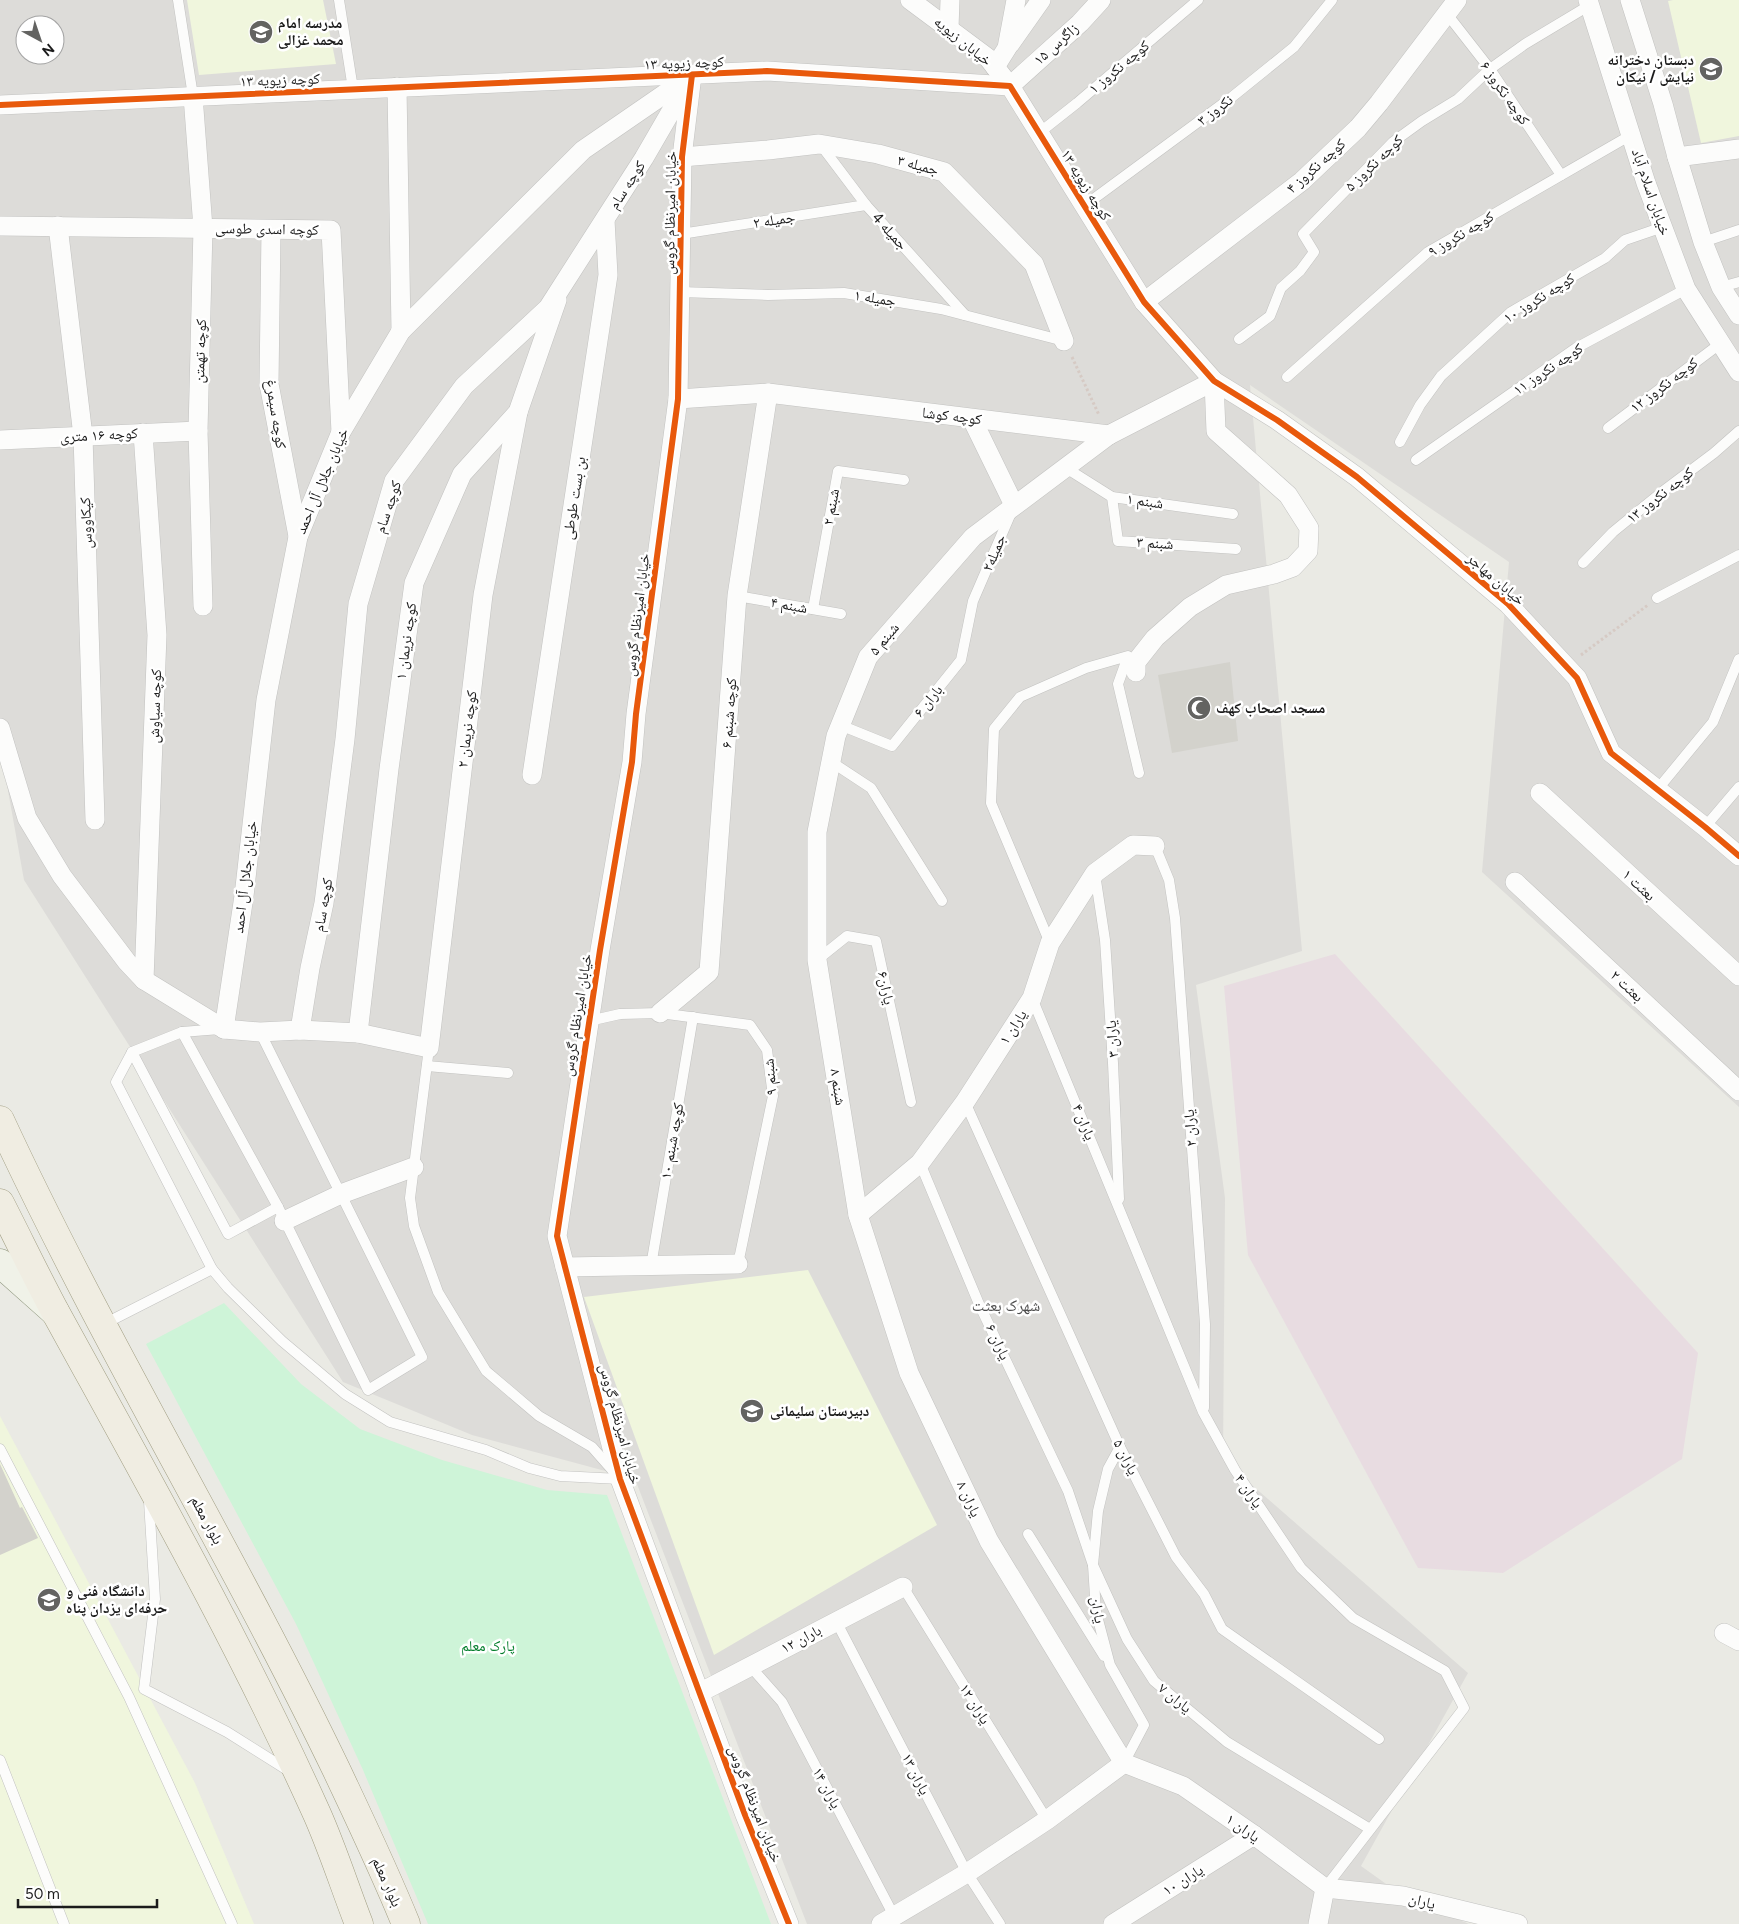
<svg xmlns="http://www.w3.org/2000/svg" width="1739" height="1924" font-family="Figtree,'Noto Naskh Arabic',sans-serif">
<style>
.residential{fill:#dddcd9;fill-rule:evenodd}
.industrial{fill:#e8dce1}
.education{fill:#f0f6dd}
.park{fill:#cef4d8}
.building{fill:#d3d2cc}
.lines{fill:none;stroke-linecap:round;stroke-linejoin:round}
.service-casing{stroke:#c2c2c0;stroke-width:11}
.minor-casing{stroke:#c2c2c0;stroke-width:20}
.secondary-casing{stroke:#8d957c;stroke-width:29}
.primary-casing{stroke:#a09d81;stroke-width:29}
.path{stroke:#d6cac4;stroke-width:3;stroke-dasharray:2.5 2.5;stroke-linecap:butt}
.service{stroke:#fcfcfb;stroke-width:10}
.minor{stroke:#fcfcfb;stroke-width:19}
.secondary{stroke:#f0f2e8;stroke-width:28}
.primary{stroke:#f0ede2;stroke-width:28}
.cycleway-casing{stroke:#fff;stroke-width:9}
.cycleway{stroke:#e8590c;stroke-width:6}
.labels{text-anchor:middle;stroke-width:5;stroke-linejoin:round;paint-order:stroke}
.poi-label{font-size:15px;font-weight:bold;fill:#1b1b1b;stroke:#fff;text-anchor:start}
.street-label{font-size:15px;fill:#1b1b1b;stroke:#fff}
.park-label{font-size:15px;fill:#047e2c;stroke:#fff}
.neighbourhood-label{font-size:16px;fill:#4e4e4e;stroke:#fff}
</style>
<rect width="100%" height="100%" fill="#eaeae4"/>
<path class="residential" d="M0 0H1739V1107L1482 872 1509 562 1250 385 1302 951 1196 985 1225 1198 1223 1460 1468 1673 1361 1866 1403 1896 1469 1924H807L635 1479 472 1435 343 1382 24 880 0 746ZM25 25H55V55H25Z"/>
<path class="industrial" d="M1335 954 1698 1353 1682 1459 1503 1573 1418 1568 1248 1255 1224 986Z"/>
<g class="education">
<path d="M187 0H323L336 64 199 75Z"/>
<path d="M1673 0H1739V136L1701 143 1668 1Z"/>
<path d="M808 1270 937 1525 714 1655 584 1297Z"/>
<path d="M0 1416 195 1783 254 1924H0Z"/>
</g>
<path class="park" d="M224 1303 301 1384 360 1429 442 1460 547 1490 607 1495 771 1924H428L363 1770 296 1624 146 1344Z"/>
<g class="building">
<path d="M1230 662 1238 741 1172 753 1158 675Z"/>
<path d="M0 1464 20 1508 22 1507 38 1538 0 1555Z"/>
</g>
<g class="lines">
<g class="service-casing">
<g id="service">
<path d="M178 0 193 96"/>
<path d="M339 0 353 89"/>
<path d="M1447 14 1490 69 1561 175"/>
<path d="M1039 133 1077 103 1198 0"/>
<path d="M820 144 866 205 965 315"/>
<path d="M1084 206 1232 97 1294 47 1332 0"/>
<path d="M681 234 866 205"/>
<path d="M1703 242 1739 230"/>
<path d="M1721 287 1739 282"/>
<path d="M680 292 768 295 844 293 941 309 1064 341"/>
<path d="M1239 339 1270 316 1281 288 1300 271 1314 252 1303 234 1393 142 1422 121 1458 99 1490 69 1525 44 1590 5"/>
<path d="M1287 377 1428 252 1631 135"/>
<path d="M1608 428 1721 343"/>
<path d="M1400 442 1420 405 1441 376 1511 312 1605 258 1625 240 1663 227"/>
<path d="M1416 460 1576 348 1686 289"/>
<path d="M1066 468 1112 497 1233 514"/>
<path d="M1112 497 1118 541 1236 549"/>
<path d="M1583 563 1613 532 1662 492 1714 453 1739 431"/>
<path d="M737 596 841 614"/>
<path d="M1657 598 1739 555"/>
<path d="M813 609 838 471 904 480"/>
<path d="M840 725 892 746 961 660 973 601 1011 513"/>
<path d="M830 761 871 788 942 901"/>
<path d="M1657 790 1713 722 1739 659"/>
<path d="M1705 827 1739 787"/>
<path d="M1155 846 1169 880 1175 918 1205 1324 1204 1408"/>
<path d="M1095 874 1105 940 1113 1063 1119 1199"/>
<path d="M1050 943 991 803 994 729 1020 697 1086 668 1128 656 1118 684 1139 773"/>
<path d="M817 960 847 936 876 941 911 1102"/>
<path d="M1032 998 1203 1412 1235 1470 1301 1568 1353 1618 1445 1671 1464 1708 1325 1888"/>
<path d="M589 1021 620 1014 660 1013 750 1025 767 1050 773 1096 738 1264"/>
<path d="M220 1029 182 1032 132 1052 116 1082 212 1269 228 1288 282 1341 345 1394 390 1422 486 1450 529 1468 560 1476 620 1479"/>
<path d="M182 1032 278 1207 368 1390 422 1357 260 1032"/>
<path d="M429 1048 410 1198 414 1226 438 1292 486 1371 539 1416 592 1447 614 1472"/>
<path d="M132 1052 228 1234 278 1207"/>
<path d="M427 1066 508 1073"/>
<path d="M965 1102 1120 1447 1176 1557 1204 1594 1222 1629 1379 1739"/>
<path d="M920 1163 979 1304 1068 1491 1093 1565 1127 1639 1154 1681 1227 1742 1370 1829"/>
<path d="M651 1266 693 1017"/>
<path d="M104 1324 212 1269"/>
<path d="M1120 1447 1108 1469 1098 1511 1093 1565 1096 1612 1110 1665 1144 1725 1124 1763"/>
<path d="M0 1449 129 1697 232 1924"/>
<path d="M149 1501 155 1599 144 1689 227 1732 289 1771"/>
<path d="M1028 1534 1104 1656"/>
<path d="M903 1587 1047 1820"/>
<path d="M836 1621 967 1873 1000 1924"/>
<path d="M750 1666 782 1702 894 1916"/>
<path d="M0 1760 64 1924"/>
</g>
</g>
<g class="minor-casing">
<g id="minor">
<path d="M910 0 988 58 1010 86 1080 23 1101 0"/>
<path d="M1588 0 1646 183 1686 289 1739 372"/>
<path d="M1630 0 1663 104 1677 157 1703 242 1721 287 1739 315"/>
<path d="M949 28 950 0"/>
<path d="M1010 44 1041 0"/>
<path d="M995 67 1007 48 1016 0"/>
<path d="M692 75 682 157 678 399 636 714 632 762 600 950 557 1236 620 1479 745 1815 789 1924"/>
<path d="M397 87 401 331"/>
<path d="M193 96 203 228 198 431 203 606"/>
<path d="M0 105 767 71 1010 86 1144 302 1214 381 1277 420 1357 477 1508 604 1577 678 1611 753 1705 827 1739 856"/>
<path d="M682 157 768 150 819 144 878 154 944 172 1034 264 1064 341"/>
<path d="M1677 157 1739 149"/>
<path d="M0 226 331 230 341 432"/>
<path d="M58 226 83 436 95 820"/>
<path d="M271 230 269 384 298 536"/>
<path d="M1144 302 1302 181 1358 128 1379 103 1457 0"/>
<path d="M678 399 768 393 1109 435 1214 381"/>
<path d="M972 419 1014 505"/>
<path d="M143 433 157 635 144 980"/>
<path d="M1109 435 973 537 868 657 836 736 817 832V960L858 1215 909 1373 989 1541 1124 1763"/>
<path d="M0 440 198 431"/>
<path d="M1136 672V662L1155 638 1190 607 1226 585 1274 574 1293 567 1308 551 1309 528 1288 495 1216 431 1214 381"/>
<path d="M0 728 27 818 62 876 127 962 144 980 224 1029 260 1032 300 1030 358 1033 429 1048 483 595 518 412"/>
<path d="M532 775 608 275 605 220"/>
<path d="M1540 793 1739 976"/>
<path d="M1515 882 1739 1091"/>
<path d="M660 1013 709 972 737 596 768 393"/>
<path d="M224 1029 244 896 266 700 298 537 341 432 401 331 583 150 692 75"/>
<path d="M300 1030 310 968 324 903 345 739 358 604 394 481 464 386 548 308 644 158 688 82"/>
<path d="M358 1033 389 769 414 583 462 474 518 412 557 300"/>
<path d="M858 1215 920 1163 965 1102 1032 998 1050 943 1095 873 1133 845 1155 846"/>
<path d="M284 1221 341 1194 414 1167"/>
<path d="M565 1267 738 1264"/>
<path d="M1724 1633 1739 1641"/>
<path d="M699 1693 903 1587"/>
<path d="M1124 1763 1183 1786 1254 1835 1325 1888 1318 1924"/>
<path d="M1325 1888 1403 1896 1518 1924"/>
<path d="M881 1924 967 1873 1047 1820 1124 1763"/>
<path d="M1113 1924 1254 1835"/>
</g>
</g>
<g class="secondary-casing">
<path id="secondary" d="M0 1263 55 1312"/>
</g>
<g class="primary-casing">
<g id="primary">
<path d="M0 1120C103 1342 231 1551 337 1771 361 1822 385 1872 406 1924"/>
<path d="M0 1203C19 1240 37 1278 57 1315 147 1479 240 1643 317 1814 333 1850 345 1888 359 1924"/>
</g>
</g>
<g class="path">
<path d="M1072 357 1099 415"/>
<path d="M1581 655 1648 605"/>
</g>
<use href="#service" class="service"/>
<use href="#minor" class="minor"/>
<use href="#secondary" class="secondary"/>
<use href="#primary" class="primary"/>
<g class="cycleway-casing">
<g id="cycleway">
<path d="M692 75 682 157 678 399 636 714 632 762 600 950 557 1236 620 1479 745 1815 789 1924"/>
<path d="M0 105 767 71 1010 86 1144 302 1214 381 1277 420 1357 477 1508 604 1577 678 1611 753 1705 827 1739 856"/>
</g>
</g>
<use href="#cycleway" class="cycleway"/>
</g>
<defs>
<g id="school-disc" transform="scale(1.25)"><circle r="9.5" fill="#636361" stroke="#fff"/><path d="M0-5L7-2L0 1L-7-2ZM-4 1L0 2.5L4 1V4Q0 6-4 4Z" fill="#fff"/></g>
<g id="mosque-disc" transform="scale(1.25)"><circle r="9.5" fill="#636361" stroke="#fff"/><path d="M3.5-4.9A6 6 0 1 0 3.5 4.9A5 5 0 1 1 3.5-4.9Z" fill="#fff"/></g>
<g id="university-disc" transform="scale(1.25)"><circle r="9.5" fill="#636361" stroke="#fff"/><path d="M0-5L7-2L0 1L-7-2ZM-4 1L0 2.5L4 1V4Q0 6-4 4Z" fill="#fff"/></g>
</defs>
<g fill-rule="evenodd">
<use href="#school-disc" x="261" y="32"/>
<use href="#school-disc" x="1711" y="69"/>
<use href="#mosque-disc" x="1199" y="708"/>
<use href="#school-disc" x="752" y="1411"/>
<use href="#university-disc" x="49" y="1600"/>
</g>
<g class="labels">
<g class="poi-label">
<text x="278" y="28">مدرسه امام<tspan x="278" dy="17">محمد غزالی</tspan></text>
<text x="1694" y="65" text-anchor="end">دبستان دخترانه<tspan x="1694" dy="17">نیایش / نیکان</tspan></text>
<text x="1216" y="713">مسجد اصحاب کهف</text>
<text x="770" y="1416">دبیرستان سلیمانی</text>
<text x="66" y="1596">دانشگاه فنی و<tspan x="66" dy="17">حرفه‌ای یزدان پناه</tspan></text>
</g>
<g class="street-label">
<text transform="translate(963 41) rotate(39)" y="5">خیابان زیویه</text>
<text transform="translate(1056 44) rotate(-42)" y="5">زاگرس ۱۵</text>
<text transform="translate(684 63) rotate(-2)" y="5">کوچه زیویه ۱۳</text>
<text transform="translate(1119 67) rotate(-40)" y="5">کوچه نکروز ۱</text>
<text transform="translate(280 80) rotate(-2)" y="5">کوچه زیویه ۱۳</text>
<text transform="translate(1505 93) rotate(55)" y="5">کوچه نکروز ۶</text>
<text transform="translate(1215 110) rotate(-37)" y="5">نکروز ۳</text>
<text transform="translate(1374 163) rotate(-44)" y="5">کوچه نکروز ۵</text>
<text transform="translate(918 165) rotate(15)" y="5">جمیله ۳</text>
<text transform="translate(1316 166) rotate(-42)" y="5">کوچه نکروز ۴</text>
<text transform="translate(627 185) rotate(-57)" y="5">کوچه سام</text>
<text transform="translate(1086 185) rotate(58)" y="5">کوچه زیویه ۱۳</text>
<text transform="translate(1651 192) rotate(71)" y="5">خیابان اسلام آباد</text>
<text transform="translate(670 213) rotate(-89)" y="5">خیابان امیرنظام گروس</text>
<text transform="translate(774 220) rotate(-9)" y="5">جمیله ۲</text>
<text transform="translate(267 229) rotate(1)" y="5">کوچه اسدی طوسی</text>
<text transform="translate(890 231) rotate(48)" y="5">جمیله 4</text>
<text transform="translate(1461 234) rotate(-31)" y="5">کوچه نکروز ۹</text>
<text transform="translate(875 298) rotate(9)" y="5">جمیله ۱</text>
<text transform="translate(1539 298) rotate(-32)" y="5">کوچه نکروز ۱۰</text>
<text transform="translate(200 351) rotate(-88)" y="5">کوچه تهمتن</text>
<text transform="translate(1548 369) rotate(-34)" y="5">کوچه نکروز ۱۱</text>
<text transform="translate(1664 385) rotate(-37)" y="5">کوچه نکروز ۱۲</text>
<text transform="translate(276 414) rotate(81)" y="5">کوچه سیمرغ</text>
<text transform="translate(952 416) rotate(7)" y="5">کوچه کوشا</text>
<text transform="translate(99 435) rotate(-3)" y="5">کوچه ۱۶ متری</text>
<text transform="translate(322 481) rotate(-67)" y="5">خیابان جلال آل احمد</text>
<text transform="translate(1660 495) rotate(-38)" y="5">کوچه نکروز ۱۳</text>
<text transform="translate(574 498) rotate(-81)" y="5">بن بست طوطی</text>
<text transform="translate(1145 501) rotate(8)" y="5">شبنم ۱</text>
<text transform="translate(388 507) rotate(-71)" y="5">کوچه سام</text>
<text transform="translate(831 507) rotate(-80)" y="5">شبنم ۲</text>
<text transform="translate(86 523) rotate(-92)" y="5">کیکاووس</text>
<text transform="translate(1155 543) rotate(4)" y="5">شبنم ۳</text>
<text transform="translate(994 553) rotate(-67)" y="5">جمیله۲</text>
<text transform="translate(1496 579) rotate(41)" y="5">خیابان مهاجر</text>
<text transform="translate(789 605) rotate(10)" y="5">شبنم ۴</text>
<text transform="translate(637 615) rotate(-83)" y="5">خیابان امیرنظام گروس</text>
<text transform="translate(884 639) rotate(-50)" y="5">شبنم ۵</text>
<text transform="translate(406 641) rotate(-82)" y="5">کوچه نریمان ۱</text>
<text transform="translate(928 701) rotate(-51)" y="5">باران ۶</text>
<text transform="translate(155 706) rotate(-88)" y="5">کوچه سیاوش</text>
<text transform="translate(729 713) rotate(-86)" y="5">کوچه شبنم ۶</text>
<text transform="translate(467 729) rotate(-83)" y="5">کوچه نریمان ۲</text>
<text transform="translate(245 877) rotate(-83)" y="5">خیابان جلال آل احمد</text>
<text transform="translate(1639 885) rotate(43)" y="5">بعثت ۱</text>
<text transform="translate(323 905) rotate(-80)" y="5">کوچه سام</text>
<text transform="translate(1627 986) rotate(43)" y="5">بعثت ۲</text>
<text transform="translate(886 988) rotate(78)" y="5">یاران۶</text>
<text transform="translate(577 1015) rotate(-81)" y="5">خیابان امیرنظام گروس</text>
<text transform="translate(1013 1027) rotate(-57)" y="5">یاران ۱</text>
<text transform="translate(1112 1039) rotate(-94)" y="5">یاران ۳</text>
<text transform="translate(770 1077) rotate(-95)" y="5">شبنم ۹</text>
<text transform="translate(838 1087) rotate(81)" y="5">شبنم ۸</text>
<text transform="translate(1084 1122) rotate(68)" y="5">یاران ۴</text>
<text transform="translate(1190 1128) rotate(-94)" y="5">یاران ۲</text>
<text transform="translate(672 1141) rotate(-80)" y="5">کوچه شبنم ۱۰</text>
<text transform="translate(998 1342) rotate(65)" y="5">یاران ۶</text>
<text transform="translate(620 1424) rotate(75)" y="5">خیابان امیرنظام گروس</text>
<text transform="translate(1126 1457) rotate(63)" y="5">یاران ۵</text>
<text transform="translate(1249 1491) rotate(56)" y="5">یاران ۴</text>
<text transform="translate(969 1499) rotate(65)" y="5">یاران ۸</text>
<text transform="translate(207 1520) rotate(62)" y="5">بلوار معلم</text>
<text transform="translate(1098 1610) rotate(81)" y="5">یاران</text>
<text transform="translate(801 1639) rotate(-28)" y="5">باران ۱۲</text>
<text transform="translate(1175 1698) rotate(39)" y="5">یاران ۷</text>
<text transform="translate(975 1704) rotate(58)" y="5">یاران ۱۲</text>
<text transform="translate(916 1774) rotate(63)" y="5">یاران ۱۳</text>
<text transform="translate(827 1788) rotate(62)" y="5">یاران ۱۴</text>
<text transform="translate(755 1804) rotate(69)" y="5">خیابان امیرنظام گروس</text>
<text transform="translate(1243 1828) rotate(35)" y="5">یاران ۱</text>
<text transform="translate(1183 1880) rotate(-32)" y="5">یاران ۱۰</text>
<text transform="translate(387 1882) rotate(66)" y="5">بلوار معلم</text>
<text transform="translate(1422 1901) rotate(14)" y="5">یاران</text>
</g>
<g class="park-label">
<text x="488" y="1651">پارک معلم</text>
</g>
<g class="neighbourhood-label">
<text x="1006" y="1311">شهرک بعثت</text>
</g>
</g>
<g transform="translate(40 40) rotate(140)"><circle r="24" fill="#ffffff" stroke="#a4a4a4"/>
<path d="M0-4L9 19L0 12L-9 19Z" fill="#636361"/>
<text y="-8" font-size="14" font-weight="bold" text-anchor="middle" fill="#1b1b1b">N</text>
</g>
<path d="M18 1899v8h139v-8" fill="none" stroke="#1b1b1b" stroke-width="2.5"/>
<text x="25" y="1899" font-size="15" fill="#1b1b1b" stroke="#ffffff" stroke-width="4" paint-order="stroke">50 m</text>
</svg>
